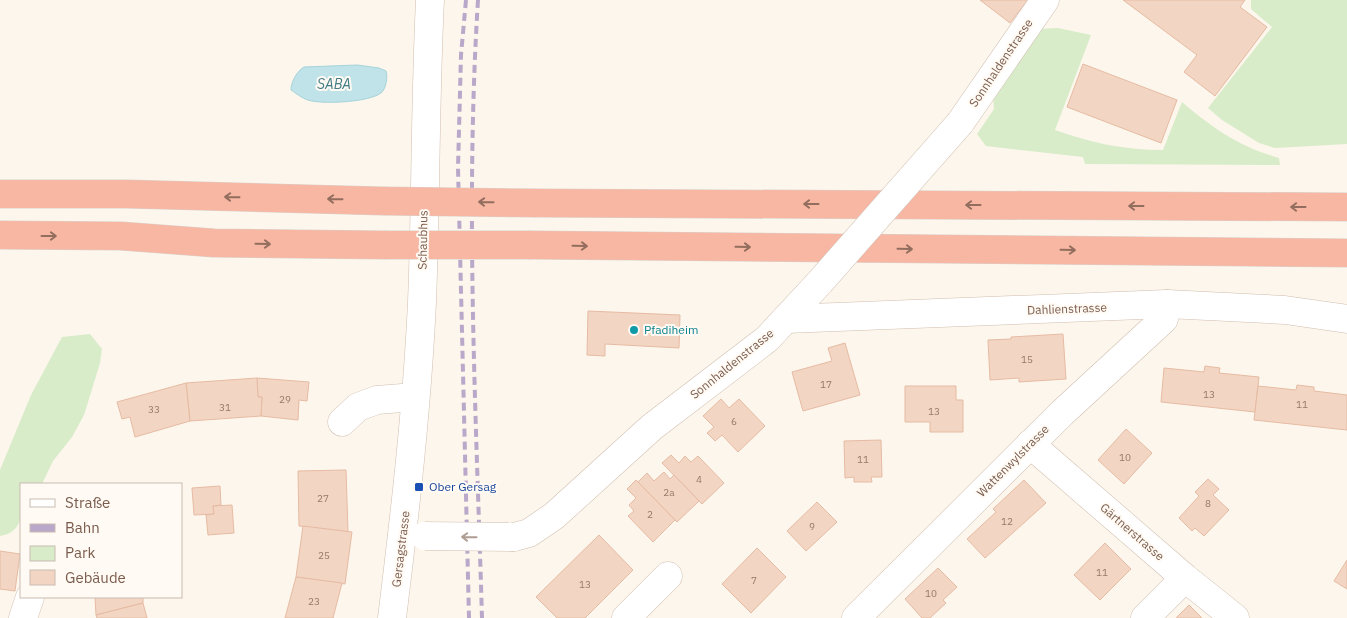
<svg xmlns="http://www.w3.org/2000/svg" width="1347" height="618" font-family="'IBM Plex Sans',sans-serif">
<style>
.green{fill:#d8ecc9}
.water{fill:#bfe3e8;stroke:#a5d3da}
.building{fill:#f3d5c3;stroke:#e6bba3}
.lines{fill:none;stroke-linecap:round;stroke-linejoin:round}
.minor-casing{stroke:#d1beb0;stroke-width:29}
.highway-casing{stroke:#dad1cd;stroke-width:29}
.minor{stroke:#fff;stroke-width:28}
.highway{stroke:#f7b7a3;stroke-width:28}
.rail{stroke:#b9a8c9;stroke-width:4;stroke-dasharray:8 5;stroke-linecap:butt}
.minor-bridge-casing{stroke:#d1beb0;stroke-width:29;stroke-linecap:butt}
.highway-bridge-casing{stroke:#dad1cd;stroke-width:29;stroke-linecap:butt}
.minor-bridge{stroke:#fff;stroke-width:28}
.highway-bridge{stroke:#f7b7a3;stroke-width:28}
.oneway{stroke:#936e5e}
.oneway2{stroke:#af9d94}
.culture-dot{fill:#0f9aa8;stroke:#fffaf3;stroke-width:2}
.transit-dot{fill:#1a4fb4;stroke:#fffaf3;stroke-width:2}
.labels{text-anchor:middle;stroke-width:4;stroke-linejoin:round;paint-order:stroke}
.number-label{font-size:10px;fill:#987a6a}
.street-label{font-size:12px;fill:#7a5c4d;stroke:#fffaf3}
.culture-label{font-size:12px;fill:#0d838f;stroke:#fffaf3;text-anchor:start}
.transit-label{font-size:12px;fill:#164399;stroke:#fffaf3;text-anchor:start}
.water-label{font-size:14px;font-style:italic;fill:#437c86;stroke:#fffaf3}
</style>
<rect width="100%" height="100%" fill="#fdf6ec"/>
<g class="green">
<path d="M1251 0H1347V144L1275 148 1259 143 1222 120 1208 108 1272 27 1251 9Z"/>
<path d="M1058 28 1091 35 1055 130C1091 143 1125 150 1163 150L1182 102C1214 129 1238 146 1279 158L1280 165 1085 164 1083 157 986 146 977 134 994 109 993 97 1037 29Z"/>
<path d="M90 334 102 349 100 363 84 415 72 437 53 461 42 484H21C21 506 28 531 0 536V470L31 395 62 337Z"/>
</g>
<path class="water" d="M357 65 379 68 386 71C388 77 386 89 381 93 369 102 327 104 312 101 304 100 297 94 291 90 291 82 297 71 304 67Z"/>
<g class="building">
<path d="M980 0H1028L1010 23Z"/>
<path d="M1123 0H1245L1240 7 1267 27 1215 96 1184 72 1197 55Z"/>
<path d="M1083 64 1177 100 1161 143 1067 107Z"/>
<path d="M588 311 680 315 679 348 605 344V356L587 355Z"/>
<path d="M1063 334 1066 379 1019 382V378L990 380 988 340 1011 339V337Z"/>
<path d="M845 343 860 395 803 411 792 372 832 361 828 348Z"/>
<path d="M1205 366 1220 368 1219 373 1259 377 1255 412 1161 402 1164 368 1204 372Z"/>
<path d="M257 378 309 382 307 401 299 400 298 420 261 416 262 397H258Z"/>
<path d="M257 378 258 397H262L261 416 190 421 186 383Z"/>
<path d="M186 383 190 421 135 437 130 417 122 419 117 402Z"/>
<path d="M1297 385 1314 387V391L1347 395V430L1254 420 1258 386 1296 390Z"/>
<path d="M905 386H956V400H963V432H930V422H905Z"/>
<path d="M721 399 729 408 739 399 765 426 738 452 722 435 715 441 707 433 714 427 703 416Z"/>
<path d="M1126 429 1152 453 1124 484 1098 460Z"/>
<path d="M881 440 882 477H871L872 482H854V477L845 478 844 441Z"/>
<path d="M671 455 679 463 685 456 691 462 698 456 724 483 702 504 662 463Z"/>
<path d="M346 470 348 532 299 526 298 471Z"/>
<path d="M664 472 670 479 674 475 699 501 677 522 638 482 647 473 654 481Z"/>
<path d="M1208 479 1219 489 1213 495 1229 510 1204 536 1195 528 1192 531 1179 518 1199 496 1195 492Z"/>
<path d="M636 480 675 520 653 542 628 516 634 511 629 505 636 498 627 489Z"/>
<path d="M1024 480 1046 503 985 558 967 539 996 512 993 509Z"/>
<path d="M220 486 221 505 213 506 214 514 194 515 192 488Z"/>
<path d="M817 502 837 522 806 551 787 531Z"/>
<path d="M232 505 234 533 208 535 206 515 214 514 213 506Z"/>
<path d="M303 526 352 532 345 584 296 577Z"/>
<path d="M599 535 633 570 585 618H557L536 597Z"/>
<path d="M1105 543 1131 569 1100 600 1074 575Z"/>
<path d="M757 548 786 577 751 613 722 584Z"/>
<path d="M0 551 20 554 15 591 0 589Z"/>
<path d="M1347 560V589L1334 581Z"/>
<path d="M938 568 957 587 943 600 946 603 930 618H922L905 599Z"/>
<path d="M296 577 342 583 333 618H285Z"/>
<path d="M95 597H143V603L96 615Z"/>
<path d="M143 603 147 618H97L96 615Z"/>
<path d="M1189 605 1202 618H1176Z"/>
</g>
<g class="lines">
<g class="minor-casing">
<g id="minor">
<path d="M960 123 1045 0"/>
<path d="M786 319 1167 304 1285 310 1347 319"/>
<path d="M342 422 358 407 377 400 415 397"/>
<path d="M1030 444 1185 578 1235 618"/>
<path d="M514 537 529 533 554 516 652 427 767 339 820 282"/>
<path d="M23 618 30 597"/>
<path d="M392 618C405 513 417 408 422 302 426 201 425 101 430 0"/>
<path d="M626 618 668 576"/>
<path d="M856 618 1062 413 1164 319 1167 304"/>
<path d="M1145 618 1185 578"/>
</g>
</g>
<g class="highway-casing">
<g id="highway">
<path d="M0 194H126L383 201"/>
<path d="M535 203 1347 207"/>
<path d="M0 235 121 236 214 243 385 245"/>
<path d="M531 245 1347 253"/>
</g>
</g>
<use href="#minor" class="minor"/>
<use href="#highway" class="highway"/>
<g class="rail">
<path d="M466 0 461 55 458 168 469 618"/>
<path d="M478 0C465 206 476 412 482 618"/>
</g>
<g class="minor-bridge-casing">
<g id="minor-bridge">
<path d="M820 282 960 123"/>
<path d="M425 536 514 537"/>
</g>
</g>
<g class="highway-bridge-casing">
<g id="highway-bridge">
<path d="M383 201 535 203"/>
<path d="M385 245H531"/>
</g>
</g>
<use href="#minor-bridge" class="minor-bridge"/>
<use href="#highway-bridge" class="highway-bridge"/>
</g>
<defs><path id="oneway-shaft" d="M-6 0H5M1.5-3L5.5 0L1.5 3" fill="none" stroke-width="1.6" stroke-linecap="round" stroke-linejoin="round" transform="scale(1.25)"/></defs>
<g class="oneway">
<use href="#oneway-shaft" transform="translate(232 197) rotate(-179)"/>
<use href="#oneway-shaft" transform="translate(335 199) rotate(-179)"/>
<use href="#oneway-shaft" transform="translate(486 202) rotate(-179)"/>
<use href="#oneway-shaft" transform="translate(811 204) rotate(-180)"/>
<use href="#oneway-shaft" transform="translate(973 205) rotate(-180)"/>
<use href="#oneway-shaft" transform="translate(1136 206) rotate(-180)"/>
<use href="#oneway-shaft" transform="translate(1298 207) rotate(-180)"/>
<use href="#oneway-shaft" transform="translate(49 236)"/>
<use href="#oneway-shaft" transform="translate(263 244) rotate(1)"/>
<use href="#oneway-shaft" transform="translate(580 246) rotate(1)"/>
<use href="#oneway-shaft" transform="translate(743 247) rotate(1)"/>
<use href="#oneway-shaft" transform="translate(905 249) rotate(1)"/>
<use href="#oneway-shaft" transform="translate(1068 250) rotate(1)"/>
</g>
<use class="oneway2" href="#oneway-shaft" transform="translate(469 537) rotate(-179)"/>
<circle class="culture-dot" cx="634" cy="330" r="5"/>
<rect class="transit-dot" x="414" y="482" width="10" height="10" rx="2.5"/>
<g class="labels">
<g class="number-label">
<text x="1027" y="363">15</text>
<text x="826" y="388">17</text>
<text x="1209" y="398">13</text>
<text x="285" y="403">29</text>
<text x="1302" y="408">11</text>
<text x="225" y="411">31</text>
<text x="154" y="413">33</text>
<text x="934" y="415">13</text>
<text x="734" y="425">6</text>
<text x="1125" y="461">10</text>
<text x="863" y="463">11</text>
<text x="699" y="483">4</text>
<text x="669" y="496">2a</text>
<text x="323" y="502">27</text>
<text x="1208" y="507">8</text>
<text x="650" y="518">2</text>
<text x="1007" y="525">12</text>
<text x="812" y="530">9</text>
<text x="324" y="559">25</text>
<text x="1102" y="576">11</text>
<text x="754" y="584">7</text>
<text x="585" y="588">13</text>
<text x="931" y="597">10</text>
<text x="314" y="605">23</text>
</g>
<g class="street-label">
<text transform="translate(1001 63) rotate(-56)" y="4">Sonnhaldenstrasse</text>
<text transform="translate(423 240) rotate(-89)" y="4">Schaubhus</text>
<text transform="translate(1067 309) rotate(-2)" y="4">Dahlienstrasse</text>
<text transform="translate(732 364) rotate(-39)" y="4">Sonnhaldenstrasse</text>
<text transform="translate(1013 461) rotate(-45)" y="4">Wattenwylstrasse</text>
<text transform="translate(1132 532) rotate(41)" y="4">Gärtnerstrasse</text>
<text transform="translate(401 549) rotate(-83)" y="4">Gersagstrasse</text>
</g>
<g class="culture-label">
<text x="644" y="334">Pfadiheim</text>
</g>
<g class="transit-label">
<text x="429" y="491">Ober Gersag</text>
</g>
<g class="water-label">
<text x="334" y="89">SABA</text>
</g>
</g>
<rect x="20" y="483" width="162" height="115" fill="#fffaf3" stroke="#cabbb1"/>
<rect x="30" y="499" width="25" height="8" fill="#ffffff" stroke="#cabbb1"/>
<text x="65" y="508" font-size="15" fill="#7a5c4d">Straße</text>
<rect x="30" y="524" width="25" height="8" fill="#b9a8c9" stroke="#cabbb1"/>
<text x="65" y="533" font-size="15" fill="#7a5c4d">Bahn</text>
<rect x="30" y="546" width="25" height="15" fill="#d8ecc9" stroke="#cabbb1"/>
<text x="65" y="558" font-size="15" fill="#7a5c4d">Park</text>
<rect x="30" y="570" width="25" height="15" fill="#f3d5c3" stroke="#cabbb1"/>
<text x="65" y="583" font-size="15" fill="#7a5c4d">Gebäude</text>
</svg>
